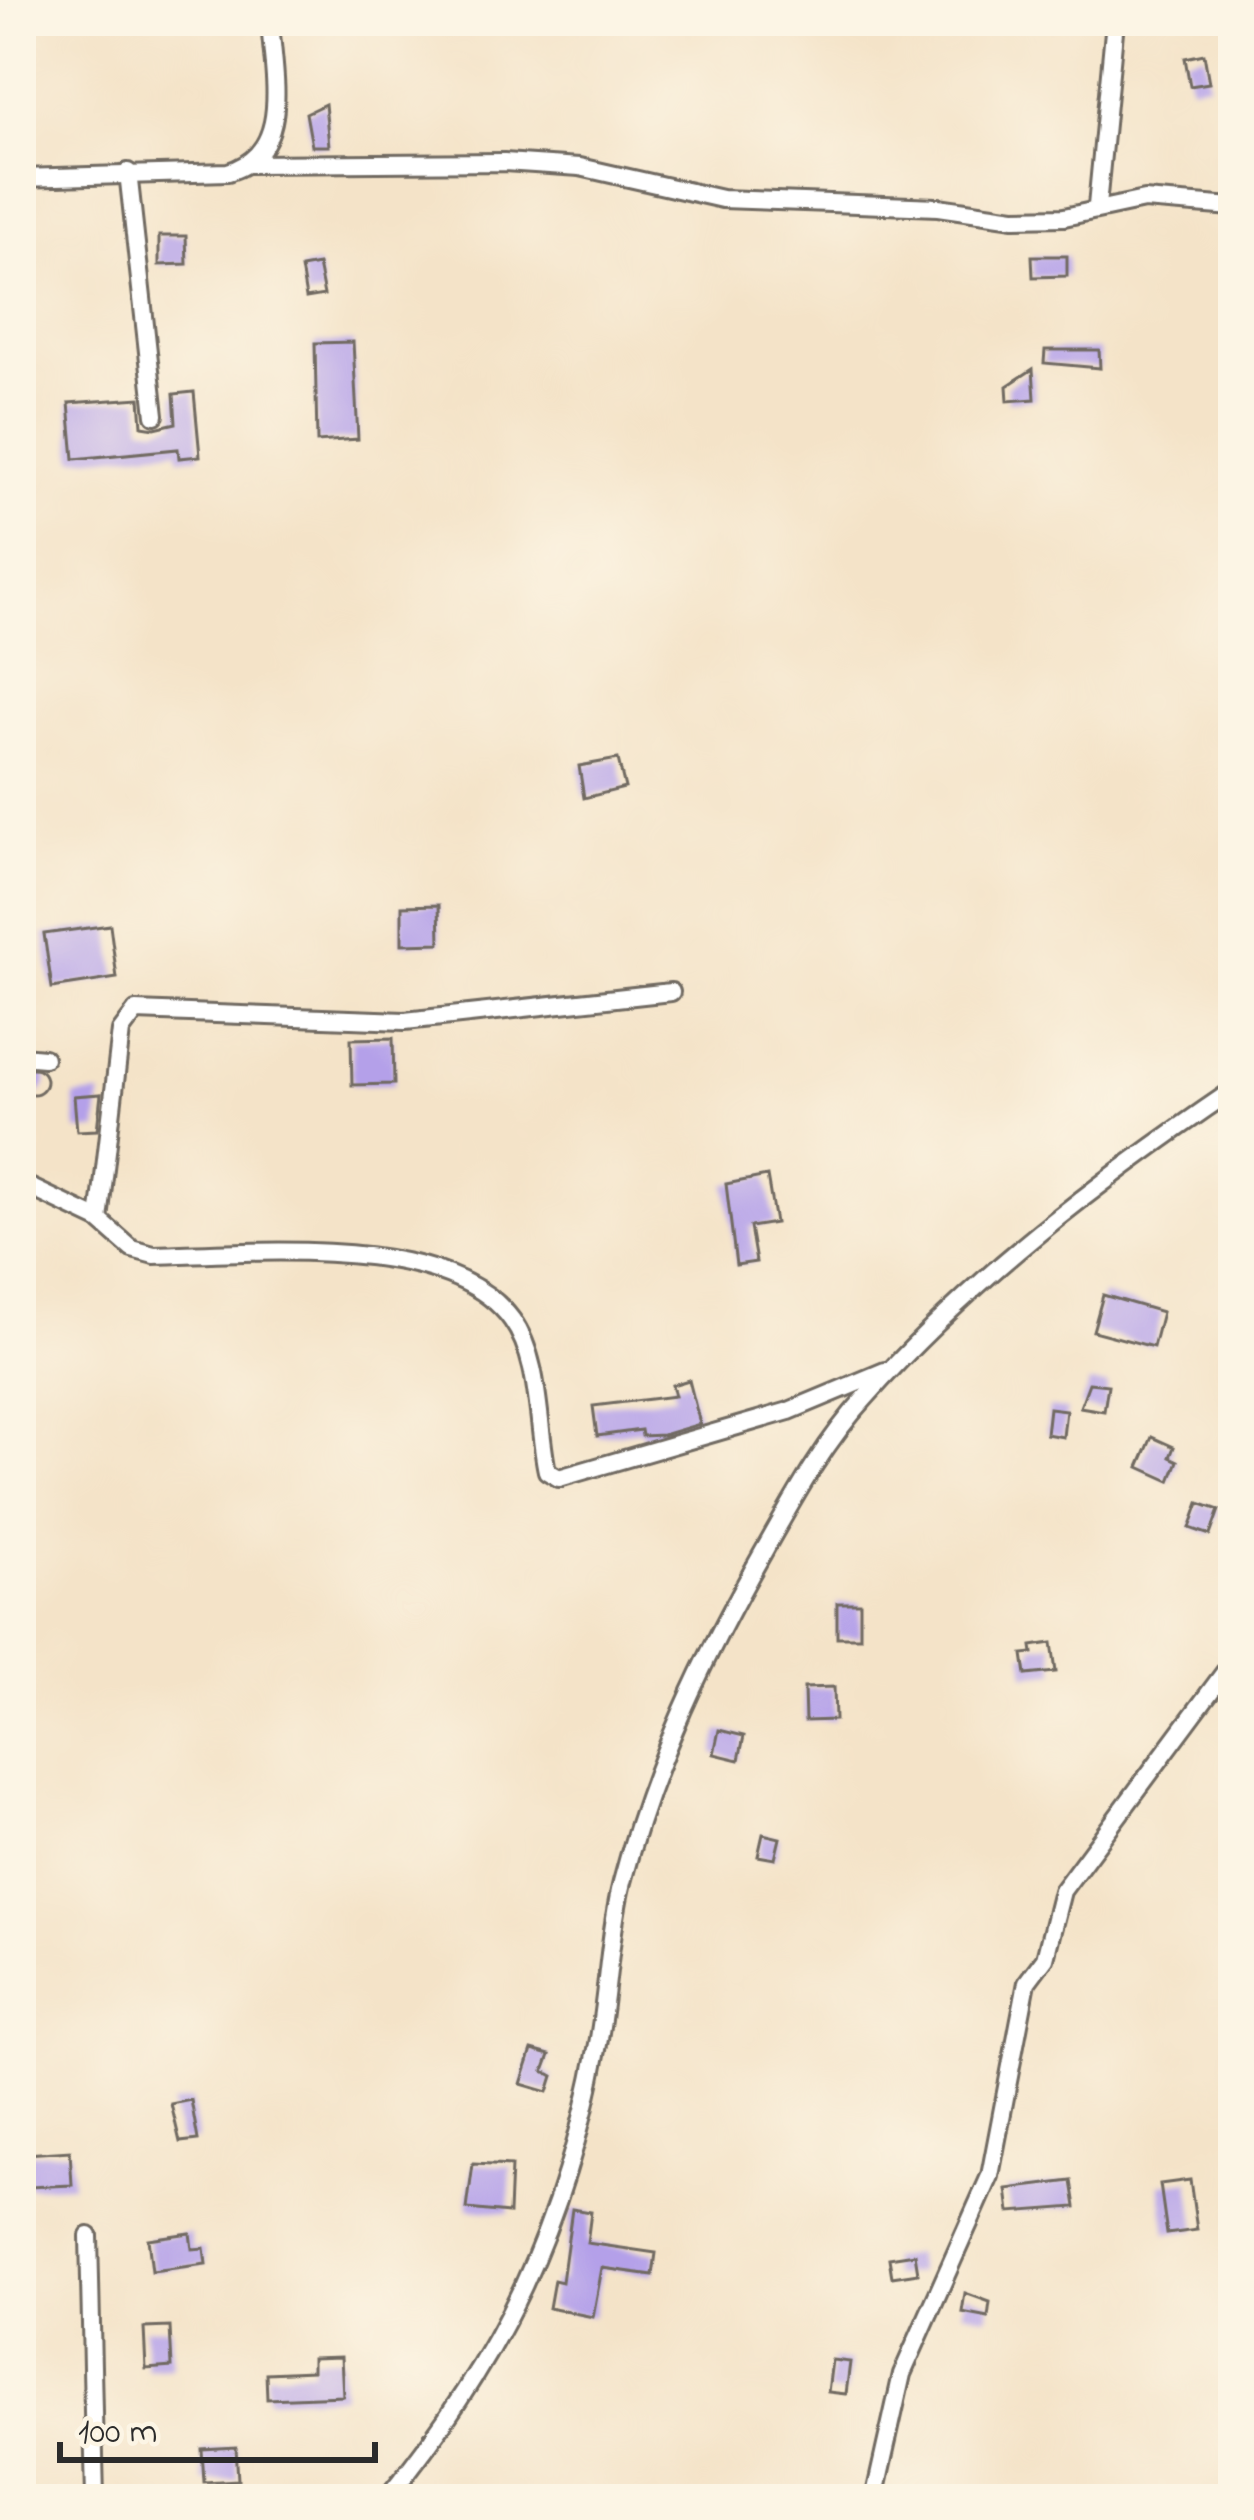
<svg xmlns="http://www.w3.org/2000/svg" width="1254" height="2520" font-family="'Indie Flower',sans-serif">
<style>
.building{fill:#b4a0e9}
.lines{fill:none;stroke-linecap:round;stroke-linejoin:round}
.street-casing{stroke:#716b62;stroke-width:22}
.street{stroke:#fff;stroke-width:16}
</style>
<rect width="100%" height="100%" fill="#fcf5e5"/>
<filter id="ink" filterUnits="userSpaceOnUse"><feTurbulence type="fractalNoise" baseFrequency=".00833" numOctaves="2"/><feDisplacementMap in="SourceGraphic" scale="24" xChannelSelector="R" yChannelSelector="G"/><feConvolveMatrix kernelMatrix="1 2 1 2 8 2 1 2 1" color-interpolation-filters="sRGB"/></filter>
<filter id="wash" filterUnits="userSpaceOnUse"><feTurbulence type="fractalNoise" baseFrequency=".004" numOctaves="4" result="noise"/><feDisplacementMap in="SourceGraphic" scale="48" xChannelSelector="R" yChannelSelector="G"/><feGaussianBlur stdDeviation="2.7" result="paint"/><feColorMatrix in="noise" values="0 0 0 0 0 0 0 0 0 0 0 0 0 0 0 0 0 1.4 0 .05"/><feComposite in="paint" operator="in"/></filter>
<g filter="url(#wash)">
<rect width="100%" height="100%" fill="#f4e3c8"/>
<g id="blocks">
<g class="building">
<path d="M1204 54 1209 83 1190 86 1185 58Z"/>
<path d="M325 104 329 146H312L306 113Z"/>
<path d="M159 236H186L187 264 159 265Z"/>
<path d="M1032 256H1067V276L1033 277Z"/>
<path d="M318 265 324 295 306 298 301 268Z"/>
<path d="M353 342 358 439 317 442 315 343Z"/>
<path d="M1045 350H1099L1100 368 1044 363Z"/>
<path d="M1033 369 1035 399 1008 401 1007 386Z"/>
<path d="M194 392 200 456 179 458 178 449 74 459 69 403 140 398 142 426 155 428 176 423 174 394Z"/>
<path d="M618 759 625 788 584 798 579 766Z"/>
<path d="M439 905 440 943 402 944V906Z"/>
<path d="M110 925 117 978 52 988 44 934Z"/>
<path d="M393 1038 394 1084 352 1085 351 1039Z"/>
<circle cx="33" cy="1081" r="13"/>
<path d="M101 1094 97 1130 77 1131 74 1096Z"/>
<path d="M767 1176 775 1223 750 1227 756 1262 736 1265 726 1184Z"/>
<path d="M1103 1295 1162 1312 1153 1347 1093 1331Z"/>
<path d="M689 1380 700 1424 663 1435 642 1436 641 1430 597 1436 593 1406 675 1396 672 1385Z"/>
<path d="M1089 1383 1108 1385 1104 1411 1080 1407Z"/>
<path d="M1049 1408 1066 1410 1063 1437 1046 1434Z"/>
<path d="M1152 1437 1174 1447 1170 1457 1178 1461 1170 1481 1139 1467Z"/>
<path d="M1199 1503 1219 1510 1210 1535 1190 1528Z"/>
<rect x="837" y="1603" width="23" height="34"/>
<path d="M1052 1643 1056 1672 1026 1675 1023 1654 1033 1653 1032 1646Z"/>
<path d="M834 1687 835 1720 805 1721 804 1688Z"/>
<path d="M719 1730 744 1736 739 1760 714 1754Z"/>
<path d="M763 1834 780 1838 775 1859 758 1856Z"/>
<path d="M532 2050 550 2055 544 2071 553 2076 548 2092 521 2084Z"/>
<path d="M191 2100 198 2140 180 2142 171 2104Z"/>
<path d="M70 2151 72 2185 28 2187 26 2154Z"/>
<path d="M473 2164 511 2166 509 2213 467 2209Z"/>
<path d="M1190 2180 1197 2230 1167 2234 1160 2184Z"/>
<path d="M1072 2181 1076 2207 1010 2212 1007 2189Z"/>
<path d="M572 2209 591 2212 587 2243 656 2253 653 2275 602 2268 593 2317 549 2308 554 2280 562 2282Z"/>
<path d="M190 2233 192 2249 204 2248 206 2264 152 2271 148 2239Z"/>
<path d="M915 2254 918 2273 892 2277 889 2258Z"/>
<path d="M965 2293 990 2302 988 2317 962 2312Z"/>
<path d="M170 2327 172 2367 146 2369 144 2328Z"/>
<path d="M341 2357 343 2396 267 2399 266 2373 312 2371V2358Z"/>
<path d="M832 2360 850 2362 846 2394 828 2392Z"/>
<path d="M236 2447 238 2480 204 2482 202 2449Z"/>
</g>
</g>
</g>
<g filter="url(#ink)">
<use href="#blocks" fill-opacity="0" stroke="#716b62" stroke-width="3"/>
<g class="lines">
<g class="street-casing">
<g id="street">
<path d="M249 164 504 162 580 167 722 199 938 207 1014 218 1064 217 1144 200 1233 207"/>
<path d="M128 172 155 415"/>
<path d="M21 178 228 172C294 152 273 75 270 21"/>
<path d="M1097 206 1115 21"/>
<path d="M21 1056 44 1058"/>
<path d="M21 1183 99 1220 132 1249 154 1255C250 1253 449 1232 512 1320 541 1360 537 1425 547 1471L559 1478 789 1411 885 1371"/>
<path d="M99 1220 121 1031 136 1011 405 1021 671 992"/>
<path d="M89 2236 95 2499"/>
<path d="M386 2499C502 2357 565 2225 598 2044 608 1991 609 1934 622 1882 653 1763 704 1656 765 1549 795 1496 823 1444 865 1398 973 1277 1099 1181 1233 1090"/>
<path d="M874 2499 902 2374 990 2176 1027 1982 1045 1958 1062 1891 1233 1661"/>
</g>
</g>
<use href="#street" class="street"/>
</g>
</g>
<rect width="1254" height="2520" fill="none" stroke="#fcf5e5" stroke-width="72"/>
<path d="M60 2442v18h315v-18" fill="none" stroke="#2b2b2b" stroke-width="6"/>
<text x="78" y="2442" font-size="36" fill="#2b2b2b" stroke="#fcf5e5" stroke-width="9" paint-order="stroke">100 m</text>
</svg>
